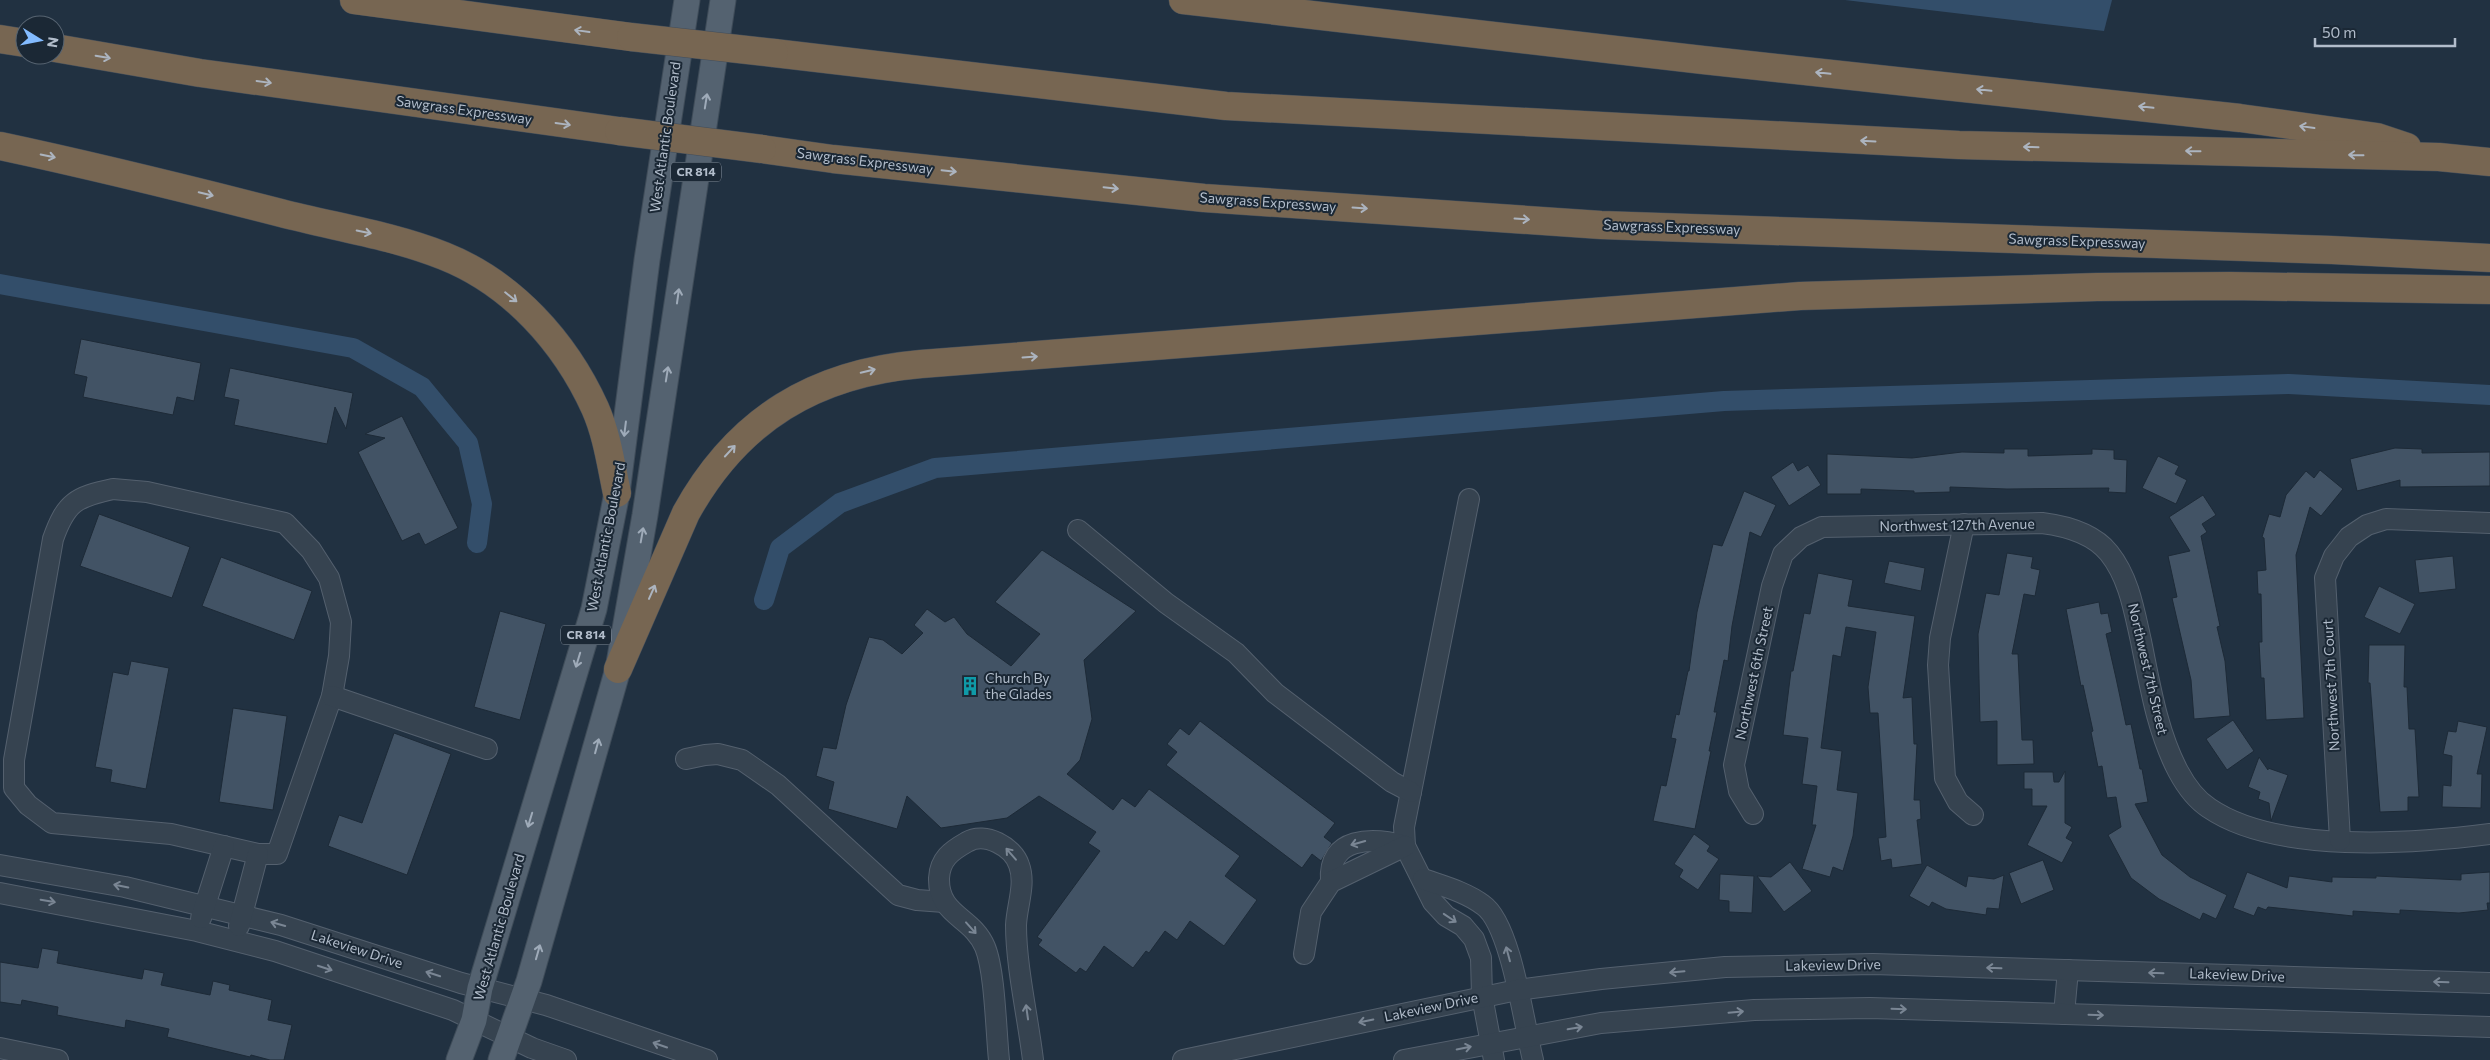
<svg xmlns="http://www.w3.org/2000/svg" width="2490" height="1060" font-family="Commissioner,sans-serif">
<style>
.water{fill:#334e6a}
.lines{fill:none;stroke-linecap:round;stroke-linejoin:round}
.canal{stroke:#334e6a;stroke-width:20}
.building{fill:#425365;stroke:#1d2a37}
.minor-casing{stroke:#54606e;stroke-width:22}
.major-casing{stroke:#3f4c59;stroke-width:27}
.highway-casing{stroke:#414d5b;stroke-width:29}
.minor{stroke:#364350;stroke-width:20}
.major{stroke:#546270;stroke-width:25}
.highway{stroke:#776652;stroke-width:28}
.highway-bridge-casing{stroke:#414d5b;stroke-width:29;stroke-linecap:butt}
.highway-bridge{stroke:#776652;stroke-width:28}
.oneway{stroke:#acb4bf}
.oneway2{stroke:#9fabb9}
.oneway3{stroke:#7a8694}
.labels{text-anchor:middle;stroke-width:4;stroke-linejoin:round;paint-order:stroke}
.shield{fill:#1b2835;stroke:#85909e;stroke-width:1}
.shield-label{font-size:12px;font-weight:bold;fill:#b2bdcb}
.street-label{font-size:14px;fill:#b2bdcb;stroke:#1b2835}
.poi-label{font-size:14px;fill:#b2bdcb;stroke:#1b2835;text-anchor:start}
</style>
<rect width="100%" height="100%" fill="#213141"/>
<path class="water" d="M1845 0H2112L2104 31Z"/>
<g class="lines">
<g class="canal">
<path d="M0 284 353 348 422 387 468 443 482 504 477 543"/>
<path d="M764 600 780 548 840 503 935 468 1724 401 2289 384 2490 395"/>
</g>
</g>
<g class="building">
<path d="M81 339 201 363 194 401 177 397 173 415 83 397 87 377 74 374Z"/>
<path d="M230 368 353 393 346 429 335 407 327 444 234 425 239 400 224 397Z"/>
<path d="M402 416 458 528 425 545 419 533 402 541 358 452 385 438 365 434Z"/>
<path d="M2395 448 2422 449V453L2490 452V486L2400 487V480L2357 491 2350 459Z"/>
<path d="M2004 449H2028V456L2092 454V449L2114 450V459L2127 460 2126 493 2108 492 2109 488 2007 489 1950 487V492L1914 493V491L1861 489V494H1827V454L1912 458 1962 452 2004 453Z"/>
<path d="M2158 456 2179 466 2175 474 2187 480 2176 504 2142 488Z"/>
<path d="M1793 462 1798 471 1808 465 1821 485 1789 506 1771 477Z"/>
<path d="M2320 470 2343 489 2321 516 2310 507 2296 555 2304 718 2266 720 2264 678H2261L2259 642H2262L2261 594H2258L2257 571 2266 570 2264 538 2262 537 2269 514 2280 517 2286 495 2306 471 2314 478Z"/>
<path d="M1744 491 1776 505 1761 537 1750 532 1732 626 1728 661 1724 660 1714 712H1717L1709 751H1711L1695 829 1653 821 1661 785 1666 786 1676 739 1671 738 1676 714 1679 715 1688 671H1689L1697 612 1713 544 1722 546Z"/>
<path d="M2203 495 2216 515 2202 524 2207 532 2201 536 2220 626 2217 627 2225 661 2230 716 2194 719 2191 680 2172 598 2177 597 2168 556 2190 551 2169 517Z"/>
<path d="M99 514 190 547 172 598 80 566Z"/>
<path d="M1042 550 1136 611 1084 660 1092 719 1080 760 1067 774 1113 810 1122 798 1135 807 1149 789 1240 856 1225 876 1257 900 1224 946 1190 921 1177 940 1165 931 1149 953 1146 951 1133 968 1104 946 1086 972 1080 968 1076 973 1038 945 1042 940 1037 937 1100 851 1088 843 1096 832 1039 796 1007 818 941 828 907 796 897 829 828 809 834 782 816 776 823 747 836 749 846 705 869 637 883 640 902 654 923 633 914 625 927 609 945 622 954 617 967 634 1011 666 1040 634 995 602Z"/>
<path d="M2007 553 2033 557 2031 568 2040 570 2035 596 2024 594 2012 654H2018L2022 740H2033L2034 764 1997 765V721L1980 722 1978 634 1986 593 1999 595Z"/>
<path d="M2453 556 2456 589 2419 593 2415 560Z"/>
<path d="M221 557 312 591 294 640 202 606Z"/>
<path d="M1889 561 1925 568 1921 591 1884 583Z"/>
<path d="M1818 573 1853 580 1848 606 1915 616 1903 698 1912 697 1914 744H1917L1914 800H1920L1921 819 1917 820 1922 864 1892 868 1891 859 1881 861 1878 838 1886 837 1878 713H1870L1868 687 1876 632 1846 627 1841 657 1833 655 1821 748 1842 751 1837 790 1858 793 1853 836 1843 871 1833 867 1830 877 1802 869 1816 825H1812L1817 786 1802 784 1808 738 1783 735 1791 671H1793L1804 613 1810 614Z"/>
<path d="M2379 586 2415 604 2400 634 2364 617Z"/>
<path d="M2099 602 2101 614 2108 613 2112 632 2106 634 2116 678 2126 725 2131 724 2140 769H2142L2148 802 2135 804 2162 855 2190 877 2227 895 2216 919 2203 913 2200 920 2159 899 2131 878 2108 835 2121 827 2116 797 2107 798 2102 766 2098 767 2091 732 2093 731 2083 685 2081 686 2066 609Z"/>
<path d="M500 611 546 624 520 720 474 707Z"/>
<path d="M2369 645H2405L2404 687H2407L2409 729H2415L2419 797H2408V811L2380 812 2370 683H2368Z"/>
<path d="M131 661 169 668 146 789 110 782 112 770 95 767 113 672 128 675Z"/>
<path d="M233 708 287 716 273 810 219 802Z"/>
<path d="M2233 720 2254 751 2227 770 2206 739Z"/>
<path d="M1200 721 1335 823 1324 837 1332 843 1321 861 1312 854 1302 868 1166 765 1177 752 1167 744 1180 728 1189 735Z"/>
<path d="M2458 721 2487 727 2477 774H2482L2481 808 2442 807 2443 785 2451 786 2452 756 2443 754 2448 731 2456 732Z"/>
<path d="M394 733 451 754 407 875 328 846 339 815 362 823Z"/>
<path d="M2259 757 2268 770V768L2288 775 2271 821 2269 803 2258 799 2260 792 2248 787Z"/>
<path d="M2065 771V823L2072 827 2066 838 2073 842 2062 863 2027 845 2047 806H2032V789H2024V772H2053L2054 782H2059Z"/>
<path d="M1694 834 1710 846 1707 851 1719 859 1698 890 1679 877 1683 870 1674 864Z"/>
<path d="M2043 860 2054 890 2021 904 2009 873Z"/>
<path d="M1790 862 1812 891 1784 912 1757 876 1771 877Z"/>
<path d="M1927 865 1966 887 1968 876 1994 879 2004 875 1999 909 1987 908 1986 915 1946 909 1932 902 1929 907 1909 896Z"/>
<path d="M2247 872 2287 888 2289 876 2332 882V877L2376 878V876L2461 880V874L2490 872V903H2487L2488 910 2459 913 2400 910V914L2353 911V916L2268 907 2266 910 2258 907 2254 916 2233 908Z"/>
<path d="M1720 874 1754 876 1752 913 1729 912V901L1719 900Z"/>
<path d="M42 948 59 951 57 963 142 979 144 969 164 973 161 985 210 995 213 981 230 985 229 990 272 1000 268 1020 292 1025 284 1060H270L251 1055 250 1057 167 1037 169 1029 126 1020 125 1028 57 1015 58 1007 22 1000 21 1005 0 1002V962L38 968Z"/>
</g>
<g class="lines">
<g class="minor-casing">
<g id="minor">
<path d="M113 489 147 492 285 523 311 550 329 578 341 622 339 656 332 696 277 854H258L171 834 52 823 28 805 14 788V760L53 539C66 502 76 497 113 489Z"/>
<path d="M1469 499 1404 827 1405 846 1433 902 1446 916 1463 926 1474 939 1481 958 1482 996 1494 1060"/>
<path d="M1964 524 1940 638 1938 665 1945 778 1958 802 1973 815"/>
<path d="M1078 530 1166 603 1236 653 1275 693 1392 782 1411 792"/>
<path d="M332 696 487 749"/>
<path d="M686 759 705 755 718 754 742 760 778 785 898 895 917 900 944 902"/>
<path d="M1753 814 1739 791 1734 765 1772 586 1783 554 1801 537 1822 527 2042 523C2066 526 2093 533 2109 553 2129 578 2134 610 2141 641 2150 685 2157 731 2178 771 2186 786 2195 799 2209 808 2276 854 2412 844 2490 834"/>
<path d="M2340 840 2325 578 2334 556 2349 537 2367 525 2386 519 2490 523"/>
<path d="M0 865 125 887 281 925 461 983 546 1005 707 1060"/>
<path d="M1423 879C1443 886 1466 892 1483 905 1511 924 1524 1025 1533 1060"/>
<path d="M1331 882C1327 836 1373 837 1405 846"/>
<path d="M0 893 197 931 275 951 453 1010 532 1048 566 1060"/>
<path d="M201 918 224 846"/>
<path d="M239 926 258 854"/>
<path d="M1304 954 1311 912 1331 882 1405 846"/>
<path d="M2064 1014 2068 970"/>
<path d="M0 1048 58 1060"/>
<path d="M999 1060C996 1032 995 971 985 947 972 916 938 916 939 878 940 859 951 851 967 842 985 831 1013 847 1019 865 1026 884 1017 905 1016 925 1016 966 1028 1018 1033 1060"/>
<path d="M1183 1060 1517 990 1601 979 1725 967 1873 964 2490 983"/>
<path d="M1404 1060 1601 1023 1754 1010 1870 1008 2490 1027"/>
</g>
</g>
<g class="major-casing">
<g id="major">
<path d="M459 1060 474 1020 480 988 594 609 617 493 647 260 687 0"/>
<path d="M501 1060 529 981 618 669 645 515 723 0"/>
</g>
</g>
<g class="highway-casing">
<g id="highway">
<path d="M354 0 631 37"/>
<path d="M1183 0 1703 60 2240 118 2377 137 2407 147"/>
<path d="M0 39 25 43"/>
<path d="M55 48 200 73 619 131"/>
<path d="M774 53 1226 106 1959 145 2439 157 2490 162"/>
<path d="M0 146C94 166 187 189 281 213 335 227 391 235 444 256 512 283 565 342 595 408 607 435 611 465 617 493"/>
<path d="M762 149 833 159 1204 198 1601 225 2332 250 2490 258"/>
<path d="M618 669 686 513C738 419 815 373 921 364L1800 296 2097 287 2230 286 2490 290"/>
</g>
</g>
<use href="#minor" class="minor"/>
<use href="#major" class="major"/>
<use href="#highway" class="highway"/>
<g class="highway-bridge-casing">
<g id="highway-bridge">
<path d="M631 37 774 53"/>
<path d="M619 131 762 149"/>
</g>
</g>
<use href="#highway-bridge" class="highway-bridge"/>
</g>
<defs><path id="oneway-shaft" d="M-6 0H5M1.5-3L5.5 0L1.5 3" fill="none" stroke-width="1.6" stroke-linecap="round" stroke-linejoin="round" transform="scale(1.25)"/></defs>
<g class="oneway">
<use href="#oneway-shaft" transform="translate(582 31) rotate(-172)"/>
<use href="#oneway-shaft" transform="translate(103 57) rotate(10)"/>
<use href="#oneway-shaft" transform="translate(1823 73) rotate(-174)"/>
<use href="#oneway-shaft" transform="translate(264 82) rotate(8)"/>
<use href="#oneway-shaft" transform="translate(1984 90) rotate(-174)"/>
<use href="#oneway-shaft" transform="translate(2146 107) rotate(-174)"/>
<use href="#oneway-shaft" transform="translate(563 124) rotate(8)"/>
<use href="#oneway-shaft" transform="translate(2307 127) rotate(-172)"/>
<use href="#oneway-shaft" transform="translate(1868 141) rotate(-177)"/>
<use href="#oneway-shaft" transform="translate(2031 147) rotate(-179)"/>
<use href="#oneway-shaft" transform="translate(2193 151) rotate(-179)"/>
<use href="#oneway-shaft" transform="translate(2356 155) rotate(-179)"/>
<use href="#oneway-shaft" transform="translate(48 156) rotate(12)"/>
<use href="#oneway-shaft" transform="translate(949 171) rotate(6)"/>
<use href="#oneway-shaft" transform="translate(1111 188) rotate(6)"/>
<use href="#oneway-shaft" transform="translate(206 194) rotate(14)"/>
<use href="#oneway-shaft" transform="translate(1360 208) rotate(4)"/>
<use href="#oneway-shaft" transform="translate(1522 219) rotate(4)"/>
<use href="#oneway-shaft" transform="translate(364 232) rotate(12)"/>
<use href="#oneway-shaft" transform="translate(511 297) rotate(39)"/>
<use href="#oneway-shaft" transform="translate(1030 357) rotate(-4)"/>
<use href="#oneway-shaft" transform="translate(868 371) rotate(-13)"/>
<use href="#oneway-shaft" transform="translate(730 451) rotate(-47)"/>
<use href="#oneway-shaft" transform="translate(652 592) rotate(-66)"/>
</g>
<g class="oneway2">
<use href="#oneway-shaft" transform="translate(706 101) rotate(-81)"/>
<use href="#oneway-shaft" transform="translate(678 296) rotate(-82)"/>
<use href="#oneway-shaft" transform="translate(667 374) rotate(-81)"/>
<use href="#oneway-shaft" transform="translate(625 429) rotate(97)"/>
<use href="#oneway-shaft" transform="translate(642 535) rotate(-80)"/>
<use href="#oneway-shaft" transform="translate(578 660) rotate(107)"/>
<use href="#oneway-shaft" transform="translate(597 746) rotate(-75)"/>
<use href="#oneway-shaft" transform="translate(530 820) rotate(107)"/>
<use href="#oneway-shaft" transform="translate(538 952) rotate(-74)"/>
</g>
<g class="oneway3">
<use href="#oneway-shaft" transform="translate(1358 843) rotate(164)"/>
<use href="#oneway-shaft" transform="translate(1011 854) rotate(-131)"/>
<use href="#oneway-shaft" transform="translate(121 886) rotate(-169)"/>
<use href="#oneway-shaft" transform="translate(48 901) rotate(10)"/>
<use href="#oneway-shaft" transform="translate(1450 918) rotate(34)"/>
<use href="#oneway-shaft" transform="translate(278 924) rotate(-164)"/>
<use href="#oneway-shaft" transform="translate(971 928) rotate(48)"/>
<use href="#oneway-shaft" transform="translate(1508 954) rotate(-105)"/>
<use href="#oneway-shaft" transform="translate(325 968) rotate(18)"/>
<use href="#oneway-shaft" transform="translate(1994 968) rotate(-178)"/>
<use href="#oneway-shaft" transform="translate(1677 972) rotate(175)"/>
<use href="#oneway-shaft" transform="translate(2156 973) rotate(-178)"/>
<use href="#oneway-shaft" transform="translate(433 974) rotate(-162)"/>
<use href="#oneway-shaft" transform="translate(2441 982) rotate(-178)"/>
<use href="#oneway-shaft" transform="translate(1899 1009) rotate(2)"/>
<use href="#oneway-shaft" transform="translate(1027 1012) rotate(-98)"/>
<use href="#oneway-shaft" transform="translate(1736 1012) rotate(-5)"/>
<use href="#oneway-shaft" transform="translate(2096 1015) rotate(2)"/>
<use href="#oneway-shaft" transform="translate(1366 1021) rotate(168)"/>
<use href="#oneway-shaft" transform="translate(1575 1028) rotate(-10)"/>
<use href="#oneway-shaft" transform="translate(660 1045) rotate(-161)"/>
<use href="#oneway-shaft" transform="translate(1464 1048) rotate(-11)"/>
</g>
<defs>
<g id="building-bare" transform="scale(1.5)"><path d="M-4-6H4V6H1V3H-1V6H-4ZM-2.5-4.3h1.7v1.8h-1.7ZM.8-4.3h1.7v1.8H.8ZM-2.5-1h1.7V.8h-1.7ZM.8-1h1.7V.8H.8Z" fill="#0f9aa8" stroke="#1b2835" stroke-width="2.5" paint-order="stroke"/></g>
</defs>
<g fill-rule="evenodd">
<use href="#building-bare" x="970" y="686"/>
</g>
<g class="labels">
<g class="shield">
<rect x="671" y="162.5" width="50" height="19" rx="4"/>
<rect x="561" y="625.5" width="50" height="19" rx="4"/>
</g>
<g class="shield-label">
<text x="696" y="176">CR 814</text>
<text x="586" y="639">CR 814</text>
</g>
<g class="street-label">
<text transform="translate(464 110) rotate(8)" y="5">Sawgrass Expressway</text>
<text transform="translate(665 137) rotate(-82)" y="5">West Atlantic Boulevard</text>
<text transform="translate(865 161) rotate(7)" y="5">Sawgrass Expressway</text>
<text transform="translate(1268 202) rotate(4)" y="5">Sawgrass Expressway</text>
<text transform="translate(1672 227) rotate(2)" y="5">Sawgrass Expressway</text>
<text transform="translate(2077 241) rotate(2)" y="5">Sawgrass Expressway</text>
<text transform="translate(1957 525) rotate(-1)" y="5">Northwest 127th Avenue</text>
<text transform="translate(606 537) rotate(-79)" y="5">West Atlantic Boulevard</text>
<text transform="translate(2148 669) rotate(77)" y="5">Northwest 7th Street</text>
<text transform="translate(1754 673) rotate(-78)" y="5">Northwest 6th Street</text>
<text transform="translate(2331 685) rotate(-93)" y="5">Northwest 7th Court</text>
<text transform="translate(499 927) rotate(-74)" y="5">West Atlantic Boulevard</text>
<text transform="translate(357 949) rotate(18)" y="5">Lakeview Drive</text>
<text transform="translate(1833 965) rotate(-1)" y="5">Lakeview Drive</text>
<text transform="translate(2237 975) rotate(2)" y="5">Lakeview Drive</text>
<text transform="translate(1431 1007) rotate(-12)" y="5">Lakeview Drive</text>
</g>
<g class="poi-label">
<text x="985" y="683">Church By<tspan x="985" dy="16">the Glades</tspan></text>
</g>
</g>
<g transform="translate(40 40) rotate(100)"><circle r="24" fill="#1b2835" stroke="#576471"/>
<path d="M0-4L9 19L0 12L-9 19Z" fill="#83bbff"/>
<text y="-8" font-size="14" font-weight="bold" text-anchor="middle" fill="#b2bdcb">N</text>
</g>
<path d="M2315 38v8h140v-8" fill="none" stroke="#b2bdcb" stroke-width="2.5"/>
<text x="2322" y="38" font-size="15" fill="#b2bdcb" stroke="#1b2835" stroke-width="4" paint-order="stroke">50 m</text>
</svg>
